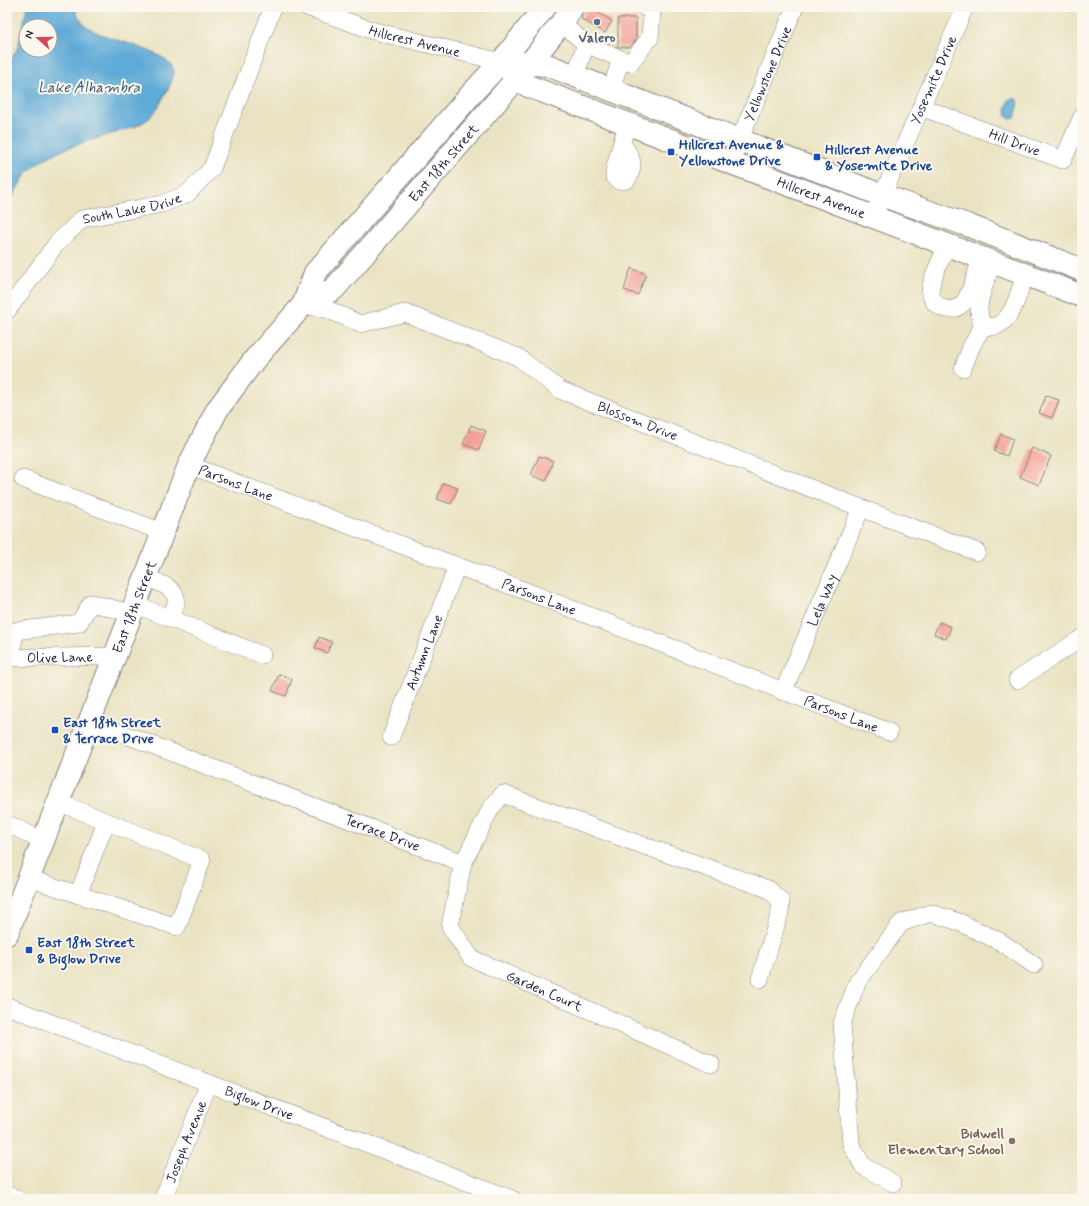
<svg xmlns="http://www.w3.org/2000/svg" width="1089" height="1206" font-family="Mynerve,sans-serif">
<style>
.water{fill:#5eaad7;stroke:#406689;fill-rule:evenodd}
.building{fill:#f59e93}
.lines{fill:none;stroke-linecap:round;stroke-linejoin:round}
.minor-casing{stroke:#86827f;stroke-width:18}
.major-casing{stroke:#86827f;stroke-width:24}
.minor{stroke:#fff;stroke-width:17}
.major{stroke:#fff;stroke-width:22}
.service-dot{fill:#5c6f8a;stroke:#fbf7ec;stroke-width:1.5}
.transit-dot{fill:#1a4fb4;stroke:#fbf7ec;stroke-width:1.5}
.education-dot{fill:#8d6e63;stroke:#fbf7ec;stroke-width:1.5}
.labels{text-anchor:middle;stroke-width:4;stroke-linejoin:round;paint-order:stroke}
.service-label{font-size:14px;font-weight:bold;fill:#4e5e75;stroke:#fbf7ec}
.street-label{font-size:14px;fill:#22223b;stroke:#fbf7ec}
.transit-label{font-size:14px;font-weight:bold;fill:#164399;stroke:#fbf7ec;text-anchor:start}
.education-label{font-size:14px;font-weight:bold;fill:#785e54;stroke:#fbf7ec;text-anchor:end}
.water-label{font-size:15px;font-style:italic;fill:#3a5879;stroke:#fbf7ec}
</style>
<rect width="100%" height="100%" fill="#fbf7ec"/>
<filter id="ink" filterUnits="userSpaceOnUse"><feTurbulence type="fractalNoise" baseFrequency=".025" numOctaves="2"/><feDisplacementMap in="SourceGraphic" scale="8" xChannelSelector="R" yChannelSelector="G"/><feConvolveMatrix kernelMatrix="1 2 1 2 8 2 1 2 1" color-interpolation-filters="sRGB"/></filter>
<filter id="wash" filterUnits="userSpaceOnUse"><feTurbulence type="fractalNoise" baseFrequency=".012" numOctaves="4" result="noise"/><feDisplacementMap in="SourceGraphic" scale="16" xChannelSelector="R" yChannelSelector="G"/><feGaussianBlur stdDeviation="0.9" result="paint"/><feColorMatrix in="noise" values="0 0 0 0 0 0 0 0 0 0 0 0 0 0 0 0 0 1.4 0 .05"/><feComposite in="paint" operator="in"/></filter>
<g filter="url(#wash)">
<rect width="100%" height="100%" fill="#eae3c3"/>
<g class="water">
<path d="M27 7H74C77 15 82 25 90 29 106 40 175 51 174 73 173 80 169 87 166 93 155 112 154 118 134 127 104 137 53 148 31 169 21 178 17 193 7 202V67L18 47ZM26 26H50V50H26Z"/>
<path d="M1011 98 1016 99 1019 103 1015 118 1011 119 1007 117C1005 110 1006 103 1011 98Z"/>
</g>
<g id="blocks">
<g class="building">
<path d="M588 7 612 21 605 33 581 19Z"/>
<path d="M618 18H636V40L630 47H618Z"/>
<path d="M631 268 646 274 638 295 624 290Z"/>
<path d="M1046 396 1059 400 1052 418 1039 413Z"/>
<path d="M471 425 486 431 479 450 463 444Z"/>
<path d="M1001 434 1013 439 1007 456 994 451Z"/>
<path d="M1032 448 1051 456 1039 485 1020 477Z"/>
<path d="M539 456 553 461 546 481 531 475Z"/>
<path d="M443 483 458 488 451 504 437 499Z"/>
<path d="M939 622 951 627 946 639 934 634Z"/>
<path d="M319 637 332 642 327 653 315 648Z"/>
<path d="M279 674 292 679 286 696 272 691Z"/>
</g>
</g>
</g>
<g filter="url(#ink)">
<use href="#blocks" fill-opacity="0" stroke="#86827f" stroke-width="1"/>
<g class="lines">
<g class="minor-casing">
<g id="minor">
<path id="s1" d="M307 7 374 31 501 62"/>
<path d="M561 23 586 44"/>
<path d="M575 76 586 44 630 63 650 38 652 11 644 7"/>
<path d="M611 90 621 59"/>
<path id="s2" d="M921 107 1063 160 1082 117"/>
<path d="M622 144C632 156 636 166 627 180L619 181 614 176 615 167 627 124"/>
<path id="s3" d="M730 163 795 7"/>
<path id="s4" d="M873 217 965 7"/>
<path d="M947 245C942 258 934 272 931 286 926 307 955 319 966 299 972 289 977 270 981 258"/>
<path d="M992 262C987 283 972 305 983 326 987 326 992 327 996 326 1014 319 1019 291 1025 275"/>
<path id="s5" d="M303 305 329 310 360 324 405 313 518 357 560 390 861 508 977 552"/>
<path id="s6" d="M7 311 57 243 82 219 162 204 187 194 212 168 273 7"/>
<path d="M963 368 972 345 983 326"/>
<path id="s7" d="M189 465 457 566 523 590 889 732"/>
<path d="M23 479 162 532"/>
<path d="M145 577C156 582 178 587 176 603 175 608 172 613 170 618"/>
<path d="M134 604 262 655"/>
<path id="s8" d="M7 658 114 656"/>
<path d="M11 658 15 631 79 623 91 603 130 613"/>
<path d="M1017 680 1082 638"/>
<path id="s9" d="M783 692 861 508"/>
<path id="s10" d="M89 721 463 863 491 808 503 794 642 845 768 889 781 901 780 912 760 979"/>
<path id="s11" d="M391 737 457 566"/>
<path d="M10 825 43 841"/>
<path id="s12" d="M463 863 450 926 471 958 711 1064"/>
<path d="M28 878 177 927 202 860 58 802"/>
<path d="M78 895 106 822"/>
<path id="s13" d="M7 1006 512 1199"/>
<path d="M893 1183 863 1166 851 1144 842 1023 857 983 901 923 931 913 959 922 1001 942 1034 965"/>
<path d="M7 1195 17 1199"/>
<path id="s14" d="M163 1199 209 1083"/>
</g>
</g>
<g class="major-casing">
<g id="major">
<path id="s15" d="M501 62 528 86 1082 296"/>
<path d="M501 62 547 65 881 195 967 225 1082 270"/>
<path id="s16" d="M303 305 334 289 530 63 567 16 572 7"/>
<path id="s17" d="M7 934 189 465 217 410 254 360 303 305 315 273 473 92 501 62 545 7"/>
</g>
</g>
<use href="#minor" class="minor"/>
<use href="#major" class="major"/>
</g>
</g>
<circle class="service-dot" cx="597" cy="22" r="4"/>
<g class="transit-dot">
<rect x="667" y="148" width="8" height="8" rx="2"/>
<rect x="813" y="153" width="8" height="8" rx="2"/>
<rect x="51" y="726" width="8" height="8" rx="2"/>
<rect x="25" y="946" width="8" height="8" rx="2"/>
</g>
<circle class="education-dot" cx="1012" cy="1141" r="4"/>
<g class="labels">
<g class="service-label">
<text x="597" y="42">Valero</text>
</g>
<g class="street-label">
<text dy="5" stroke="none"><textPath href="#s1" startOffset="113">Hillcrest Avenue</textPath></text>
<text dy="5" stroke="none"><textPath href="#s3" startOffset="97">Yellowstone Drive</textPath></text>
<text dy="5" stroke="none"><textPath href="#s4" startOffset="150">Yosemite Drive</textPath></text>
<text dy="5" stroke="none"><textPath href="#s2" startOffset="100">Hill Drive</textPath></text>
<text dy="5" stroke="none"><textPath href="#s16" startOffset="202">East 18th Street</textPath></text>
<text dy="5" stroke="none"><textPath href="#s15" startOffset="350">Hillcrest Avenue</textPath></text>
<text dy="5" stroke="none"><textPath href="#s6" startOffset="170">South Lake Drive</textPath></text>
<text dy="5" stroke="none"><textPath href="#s5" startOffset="365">Blossom Drive</textPath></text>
<text dy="5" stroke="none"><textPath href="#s7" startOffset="50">Parsons Lane</textPath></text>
<text dy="5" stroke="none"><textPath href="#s7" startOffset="374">Parsons Lane</textPath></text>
<text dy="5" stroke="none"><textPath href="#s9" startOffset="100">Lela Way</textPath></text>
<text dy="5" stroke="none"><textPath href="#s17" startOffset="351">East 18th Street</textPath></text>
<text dy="5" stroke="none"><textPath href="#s11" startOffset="91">Autumn Lane</textPath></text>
<text dy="5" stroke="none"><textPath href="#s8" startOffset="53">Olive Lane</textPath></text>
<text dy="5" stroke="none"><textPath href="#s7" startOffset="698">Parsons Lane</textPath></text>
<text dy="5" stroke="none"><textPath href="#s10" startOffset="314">Terrace Drive</textPath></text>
<text dy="5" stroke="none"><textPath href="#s12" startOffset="183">Garden Court</textPath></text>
<text dy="5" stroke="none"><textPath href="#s13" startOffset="270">Biglow Drive</textPath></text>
<text dy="5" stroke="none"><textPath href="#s14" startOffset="62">Joseph Avenue</textPath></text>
</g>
<g class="transit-label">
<text x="679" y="149">Hillcrest Avenue &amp;<tspan x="679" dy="16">Yellowstone Drive</tspan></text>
<text x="825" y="154">Hillcrest Avenue<tspan x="825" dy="16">&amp; Yosemite Drive</tspan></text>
<text x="63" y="727">East 18th Street<tspan x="63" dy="16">&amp; Terrace Drive</tspan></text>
<text x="37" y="947">East 18th Street<tspan x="37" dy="16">&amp; Biglow Drive</tspan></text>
</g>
<g class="education-label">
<text x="1004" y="1138">Bidwell<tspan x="1004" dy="16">Elementary School</tspan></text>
</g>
<g class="water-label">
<text x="89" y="92">Lake Alhambra</text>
</g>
</g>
<rect width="1089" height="1206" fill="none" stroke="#fbf7ec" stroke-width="24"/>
<g transform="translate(38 38) rotate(291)"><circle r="19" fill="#fbf7ec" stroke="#a4a2a5"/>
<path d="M0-3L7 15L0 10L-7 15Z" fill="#d1495b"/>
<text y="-6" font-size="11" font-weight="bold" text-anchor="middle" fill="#22223b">N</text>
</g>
</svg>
